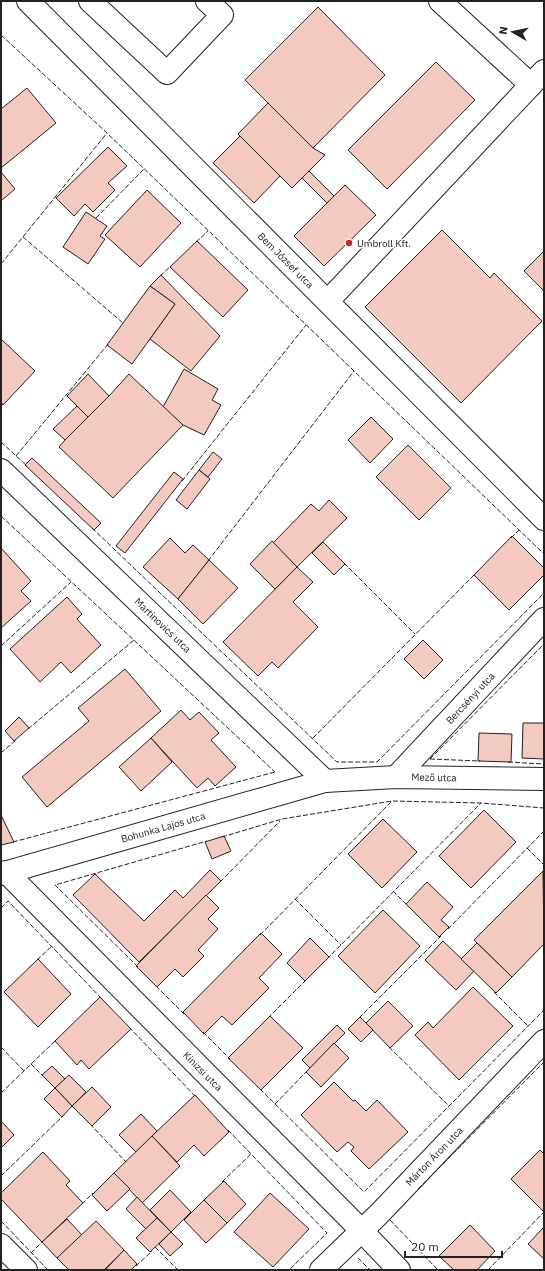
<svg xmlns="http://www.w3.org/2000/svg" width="545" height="1271" font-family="'IBM Plex Sans',sans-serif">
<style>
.building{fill:#f3c9c0;stroke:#222}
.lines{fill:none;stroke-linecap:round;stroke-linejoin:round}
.minor-casing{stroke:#222;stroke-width:24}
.minor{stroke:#fff;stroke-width:22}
.fence{stroke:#222;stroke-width:1;stroke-dasharray:5 2;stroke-linecap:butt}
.poi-dot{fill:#c62828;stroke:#fff;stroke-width:1.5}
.labels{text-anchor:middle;stroke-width:3;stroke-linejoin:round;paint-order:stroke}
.poi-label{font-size:10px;fill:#222;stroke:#fff;text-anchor:start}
.street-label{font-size:10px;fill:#222;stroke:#fff}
</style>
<rect width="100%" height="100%" fill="#fff"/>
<g class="building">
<path d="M318 7 385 75 313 148 245 80Z"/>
<path d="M436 62 475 100 387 189 348 150Z"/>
<path d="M27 88 56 123 1 168V109Z"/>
<path d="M268 103 313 148 325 155 292 188 238 134Z"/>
<path d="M240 136 280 176 254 203 213 163Z"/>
<path d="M108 147 127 166 108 183 115 190 93 212 85 204 74 216 56 198Z"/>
<path d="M309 171 334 196 327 203 302 178Z"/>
<path d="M1 172 15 189 1 201Z"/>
<path d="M345 185 376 215 324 266 294 236Z"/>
<path d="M147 190 181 223 140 267 105 235Z"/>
<path d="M86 212 107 226 100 236 105 239 88 264 63 247Z"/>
<path d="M442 230 490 278 494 273 542 321 461 403 365 307Z"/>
<path d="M197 241 248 290 223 317 170 267Z"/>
<path d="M544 251V291L524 271Z"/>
<path d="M161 275 220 336 191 371 150 339 175 304 150 286Z"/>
<path d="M150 286 175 304 132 364 107 345Z"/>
<path d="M1 339 35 371 3 405 1 402Z"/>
<path d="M184 369 218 389 212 400 221 405 204 435 183 425 163 407Z"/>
<path d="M88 374 109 396 88 417 67 396Z"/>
<path d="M129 374 183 425 113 498 59 447 65 440 109 396Z"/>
<path d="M77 406 88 417 65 440 53 429Z"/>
<path d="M371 417 393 439 370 463 348 440Z"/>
<path d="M408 445 451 488 419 520 376 477Z"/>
<path d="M213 452 222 459 208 477 199 470Z"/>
<path d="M32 458 101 523 94 530 25 465Z"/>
<path d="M199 470 210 479 187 509 176 500Z"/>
<path d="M174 472 183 479 125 553 116 546Z"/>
<path d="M329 500 347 518 297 567 273 543 311 504 319 511Z"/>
<path d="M512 536 544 568V575L509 610 474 575Z"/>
<path d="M170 538 185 553 193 545 209 560 178 599 143 567Z"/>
<path d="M272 541 297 567 275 589 250 564Z"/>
<path d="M323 542 345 564 334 575 312 553Z"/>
<path d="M1 548 31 581 21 591 31 601 1 628Z"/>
<path d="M209 560 238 588 203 624 178 599Z"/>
<path d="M297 567 313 582 293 602 318 627 278 668 272 662 258 676 223 642Z"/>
<path d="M67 597 82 614 77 619 101 645 71 673 61 662 40 682 10 649Z"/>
<path d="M423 640 443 660 424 679 404 659Z"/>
<path d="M125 669 161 711 47 807 22 777 89 721 78 708Z"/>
<path d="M181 710 190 720 199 712 219 733 211 740 236 767 215 786 208 778 197 788 151 738Z"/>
<path d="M19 717 29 728 14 741 5 731Z"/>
<path d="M523 723H544V759L522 758Z"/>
<path d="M479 733 512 734 511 762 478 761Z"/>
<path d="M151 738 172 762 141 791 119 767Z"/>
<path d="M484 810 516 842 471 888 439 856Z"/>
<path d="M1 815 14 842 1 845Z"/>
<path d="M383 819 417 852 382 888 348 854Z"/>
<path d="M224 836 231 851 212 859 205 842Z"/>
<path d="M210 870 221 881 139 962 73 895 95 874 144 921 175 890 183 898Z"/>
<path d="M543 871 544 944 512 977 474 940Z"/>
<path d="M427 882 453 907 441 920 449 927 439 937 406 904Z"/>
<path d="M206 895 219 908 208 919 218 929 198 950 204 956 183 977 175 969 157 987 136 966Z"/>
<path d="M383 910 420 946 375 993 338 956Z"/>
<path d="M261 933 282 954 259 978 269 988 232 1025 222 1016 204 1034 183 1012Z"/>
<path d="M310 938 329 957 305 981 287 963Z"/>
<path d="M443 941 474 971 456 990 425 960Z"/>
<path d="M477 943 512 977 496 993 461 959Z"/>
<path d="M38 959 71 994 38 1027 4 992Z"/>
<path d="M473 987 513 1026 459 1080 415 1035 428 1022 433 1028Z"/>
<path d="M100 997 131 1029 89 1069 81 1060 77 1065 55 1041Z"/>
<path d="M388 1001 413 1026 390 1048 366 1023Z"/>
<path d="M270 1016 303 1048 261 1090 228 1058Z"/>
<path d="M360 1017 373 1030 361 1042 348 1029Z"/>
<path d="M337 1025 345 1033 310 1068 302 1060Z"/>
<path d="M334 1043 349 1058 321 1087 306 1072Z"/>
<path d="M52 1066 65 1079 55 1088 42 1075Z"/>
<path d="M69 1075 86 1092 72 1106 55 1088Z"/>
<path d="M334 1082 353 1101 355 1100 366 1111 377 1100 408 1132 369 1169 351 1151 354 1147 348 1142 337 1152 301 1115Z"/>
<path d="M92 1087 111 1107 92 1126 72 1106Z"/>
<path d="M55 1088 72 1106 62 1117 44 1099Z"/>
<path d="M195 1095 229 1132 204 1156 194 1145 177 1162 152 1136Z"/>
<path d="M141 1114 157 1131 136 1152 119 1135Z"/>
<path d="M1 1121 14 1135 1 1148Z"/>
<path d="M152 1136 180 1166 142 1203 114 1173Z"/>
<path d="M540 1150 544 1154V1212L511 1179Z"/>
<path d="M43 1152 70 1181 66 1185 83 1203 42 1242 1 1199V1193Z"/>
<path d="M114 1173 130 1189 107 1211 92 1195Z"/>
<path d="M224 1181 246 1204 227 1223 204 1200Z"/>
<path d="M170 1190 191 1212 171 1232 150 1210Z"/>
<path d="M270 1193 309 1229 273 1267 234 1232Z"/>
<path d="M137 1197 157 1218 146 1229 126 1209Z"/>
<path d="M204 1200 227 1223 206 1243 184 1220Z"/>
<path d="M157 1218 171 1232 150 1252 136 1238Z"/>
<path d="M67 1219 82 1235 57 1258 42 1242Z"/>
<path d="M96 1221 124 1250 104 1270H69L57 1258Z"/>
<path d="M470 1225 495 1251 477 1270H454L439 1256Z"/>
<path d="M544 1227V1259L528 1244Z"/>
<path d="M171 1232 183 1244 170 1256 159 1244Z"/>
<path d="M124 1250 137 1264 131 1270H105Z"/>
</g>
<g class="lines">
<g class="minor-casing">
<g id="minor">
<path d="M28 1 544 519"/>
<path d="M90 1 167 73 222 15 207 1"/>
<path d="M440 1 531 85"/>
<path d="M328 301 544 71"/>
<path d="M1 470 325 781"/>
<path d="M396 777 544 619"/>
<path d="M6 872 361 1230 399 1270"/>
<path d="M1 874 325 781 396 777 544 779"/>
<path d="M1 1245 26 1270"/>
<path d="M321 1270 379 1214 544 1041"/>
</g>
</g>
<use href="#minor" class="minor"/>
<g class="fence">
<path d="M1 35 107 133 544 554"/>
<path d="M96 218 144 169"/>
<path d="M23 237 123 323"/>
<path d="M196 242 208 231"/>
<path d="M1 264 107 133"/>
<path d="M160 276 172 265"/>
<path d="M1 442 27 466"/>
<path d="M16 456 109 343"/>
<path d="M182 481 306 325"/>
<path d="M1 516 275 772"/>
<path d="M92 528 337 762H377L544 593"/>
<path d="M511 538 519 530"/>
<path d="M208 561 354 371"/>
<path d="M344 563 415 634"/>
<path d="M1 646 71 582"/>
<path d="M28 729 134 640"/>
<path d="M313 738 476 573"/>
<path d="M1 753 16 740"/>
<path d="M430 759 544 644"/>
<path d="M430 759 480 761"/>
<path d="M508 762 544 764"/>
<path d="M222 837 282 819 392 801 481 803 544 808"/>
<path d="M13 842 275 772"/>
<path d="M527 848 544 865"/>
<path d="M220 882 280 821"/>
<path d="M393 891 408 906"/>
<path d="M295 899 341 945"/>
<path d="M1 908 8 901 102 999"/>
<path d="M448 929 544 831"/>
<path d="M260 935 392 801"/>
<path d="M327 959 481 803"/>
<path d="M37 960 52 946"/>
<path d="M138 967 55 885 207 841"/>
<path d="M156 986 184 1014"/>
<path d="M494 992 528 1026"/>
<path d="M268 1018 306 980"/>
<path d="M359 1018 441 936"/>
<path d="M129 1027 196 1097"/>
<path d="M203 1032 230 1059"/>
<path d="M1 1047 24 1071"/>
<path d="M389 1047 449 1106"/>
<path d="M31 1064 44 1077"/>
<path d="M260 1089 364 1192 544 1010"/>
<path d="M1 1093 56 1040"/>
<path d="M275 1104 307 1071"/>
<path d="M90 1124 126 1162"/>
<path d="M228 1130 327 1233 289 1270"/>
<path d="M1 1176 64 1115"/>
<path d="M222 1182 251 1154"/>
<path d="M418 1189 544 1062"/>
<path d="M82 1204 93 1193"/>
<path d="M390 1220 438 1270"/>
<path d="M1 1221 48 1270"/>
<path d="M155 1247 178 1270"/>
<path d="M31 1253 44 1240"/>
<path d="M358 1258 370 1270"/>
<path d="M136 1266 152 1251"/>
<path d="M488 1270 544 1212"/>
</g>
</g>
<circle class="poi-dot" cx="349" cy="243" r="4"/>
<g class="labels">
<g class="poi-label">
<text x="357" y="247">Umbroll Kft.</text>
</g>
<g class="street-label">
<text transform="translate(286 260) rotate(45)" y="4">Bem József utca</text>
<text transform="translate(163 625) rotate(44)" y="4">Martinovics utca</text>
<text transform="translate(470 698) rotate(-47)" y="4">Bercsényi utca</text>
<text transform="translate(434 777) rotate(1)" y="4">Mező utca</text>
<text transform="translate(163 827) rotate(-16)" y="4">Bohunka Lajos utca</text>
<text transform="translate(203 1071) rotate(45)" y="4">Kinizsi utca</text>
<text transform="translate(434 1156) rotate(-46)" y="4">Márton Áron utca</text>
</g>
</g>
<rect width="545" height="1271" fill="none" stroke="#222222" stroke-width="4"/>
<g transform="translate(513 32) rotate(279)" stroke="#ffffff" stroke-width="3" paint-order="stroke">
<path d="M0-3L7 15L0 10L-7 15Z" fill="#222222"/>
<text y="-6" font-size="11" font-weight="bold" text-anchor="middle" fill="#222222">N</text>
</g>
<path d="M405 1251v6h97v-6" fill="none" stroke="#222222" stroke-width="2"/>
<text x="411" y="1251" font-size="12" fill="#222222" stroke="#ffffff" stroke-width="3" paint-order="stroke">20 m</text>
</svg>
